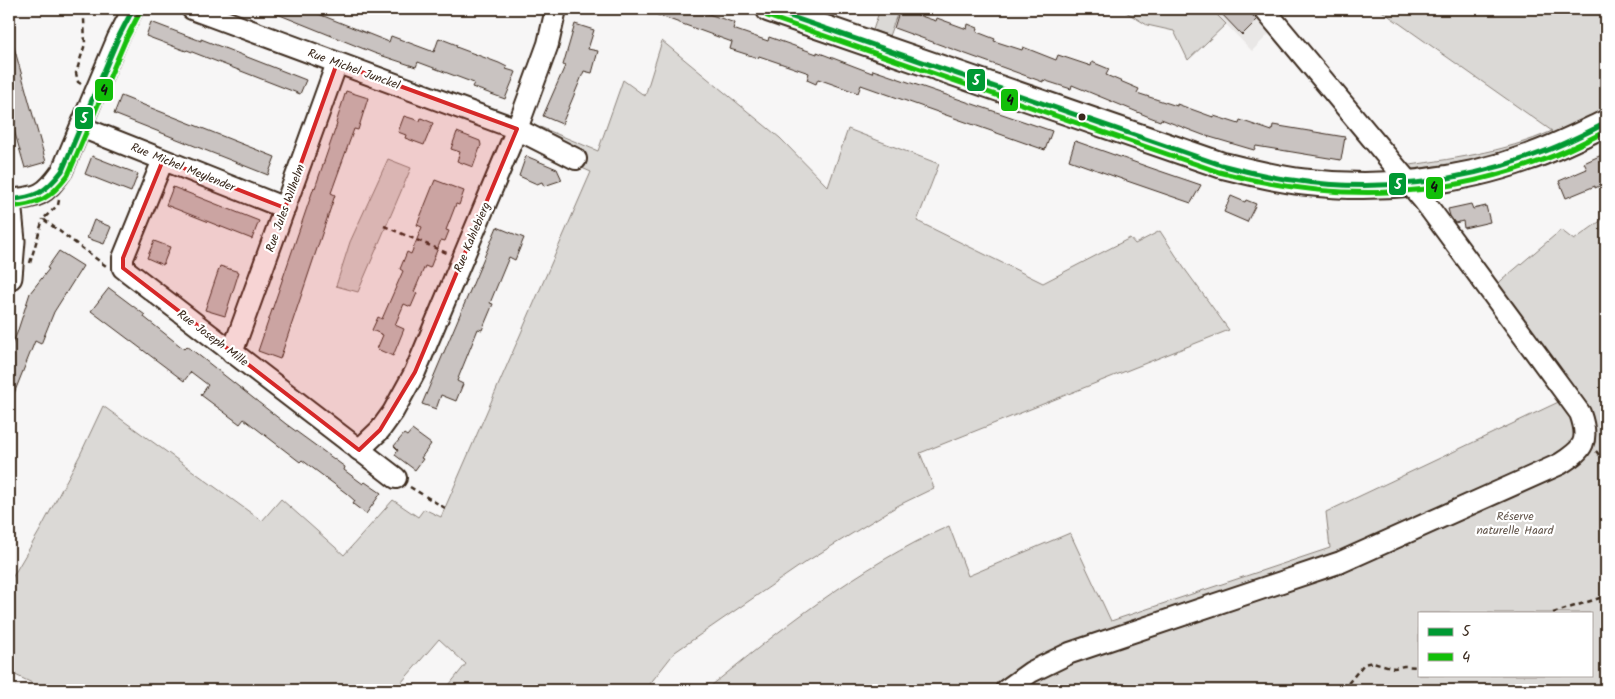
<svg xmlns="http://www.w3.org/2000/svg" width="1615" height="699" font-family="Kalam,sans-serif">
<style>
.built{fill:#e9e7e6}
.green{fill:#dbd9d6;stroke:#8b827a;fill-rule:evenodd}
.building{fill:#c9c3c1;stroke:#3b2a1e}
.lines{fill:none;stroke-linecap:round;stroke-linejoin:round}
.minor-casing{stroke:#3b2a1e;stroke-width:24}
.major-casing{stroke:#3b2a1e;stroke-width:29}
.path{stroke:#3b2a1e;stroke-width:2.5;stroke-dasharray:5 4;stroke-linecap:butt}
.minor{stroke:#fff;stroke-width:20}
.major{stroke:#fff;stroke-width:25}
.bus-1-casing{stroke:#fff;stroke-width:9}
.bus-2-casing{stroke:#fff;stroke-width:9}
.bus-1{stroke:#093;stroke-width:5}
.bus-2{stroke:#12bf09;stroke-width:5}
.marked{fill:#d62828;fill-opacity:0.2;stroke:#d62828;stroke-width:4;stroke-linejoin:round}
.bus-dot{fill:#3b2a1e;stroke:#fff;stroke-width:2}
.labels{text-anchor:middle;stroke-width:4.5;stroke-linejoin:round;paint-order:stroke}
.street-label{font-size:12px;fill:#3b2a1e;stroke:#fff}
.park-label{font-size:12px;fill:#63564c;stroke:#fff}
.line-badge{stroke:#fff;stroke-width:2}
.badge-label{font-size:14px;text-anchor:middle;font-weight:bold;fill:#fff}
.pale-badge-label{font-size:14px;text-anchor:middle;font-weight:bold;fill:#111}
</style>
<rect width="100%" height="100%" fill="#f7f6f6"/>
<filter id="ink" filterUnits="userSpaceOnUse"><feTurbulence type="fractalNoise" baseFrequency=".02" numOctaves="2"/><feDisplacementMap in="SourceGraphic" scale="10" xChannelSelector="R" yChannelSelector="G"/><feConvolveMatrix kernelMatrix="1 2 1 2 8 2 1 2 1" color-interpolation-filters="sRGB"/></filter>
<g filter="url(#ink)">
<path class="built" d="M1211 9H1259L1276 27 1252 51Z"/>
<g class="green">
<path d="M880 9H899L889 36 873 30Z"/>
<path d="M1121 9H1211L1226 24 1188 60 1174 31 1147 25Z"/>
<path d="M1379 9H1606V108L1556 133 1524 145 1476 160 1400 171 1397 167C1450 159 1503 153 1552 131Z"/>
<path d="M662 41 780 138 828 187 848 129 939 164 917 221 1043 283 1130 238 1135 244 1160 231 1184 268 1229 330 920 453 934 488 899 505 804 563 675 652 645 690H445L466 664 439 639 395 690H47L9 672V583L39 532 80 455 103 406 262 521 281 499 344 555 393 500 418 517 424 509 441 517 591 172 532 146 540 127 598 151 623 80 645 96Z"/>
<path d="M388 159 411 168 358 292 336 286 350 242Z"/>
<path d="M1606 217V690H706C781 629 859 566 949 526L968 576 1070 533 1111 621 1330 548 1326 512 1567 398 1489 291 1561 230 1574 240ZM1419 613H1591V675H1419Z"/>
</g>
<g class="building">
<path d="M265 9H306L389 42 391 36 434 52 439 38 457 45 456 47 499 63 507 67 506 69 516 72 505 99 472 87 474 83 418 62 416 67 374 53Z"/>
<path d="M644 9H694L735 23 733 29 768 41 769 37 817 54V52L872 73 873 70 1052 131 1045 150 861 85 858 93 818 79 816 84 807 80 809 73 759 56 758 58 730 49 732 42 644 10Z"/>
<path d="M900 9 936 21 937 18 967 29 968 24 978 28 977 32 995 39 994 41 1022 50 1023 47 1056 60 1058 55 1091 66 1092 62 1109 69 1106 75 1139 89 1137 93 1177 106V104L1213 117 1214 116 1239 124 1240 120 1272 131 1273 125 1345 137 1341 160 1256 146 1254 150 1203 135 1161 119 1160 121 1147 116 1072 85 1071 89 1043 80V82L894 28Z"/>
<path d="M1217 9H1246L1257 20 1242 35Z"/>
<path d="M151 22 201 41V39L306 80 300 94 187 50 186 51 146 36Z"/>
<path d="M575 24 594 30 588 49 598 51 592 73 584 71 562 124 543 116 565 66 563 65Z"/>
<path d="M9 40H12L46 162 25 168 9 113Z"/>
<path d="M346 91 368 98 358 130 354 129 331 193 335 195 280 359 258 351 314 187 315 188 337 124 336 123Z"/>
<path d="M121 96 275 157 268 175 114 114Z"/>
<path d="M404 116 420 121 421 118 433 123 424 145 405 138 406 135 398 132Z"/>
<path d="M457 132 480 141 481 145 473 167 457 161 460 152 451 149Z"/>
<path d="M1075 141 1151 168 1201 185 1191 203 1130 182 1069 160Z"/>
<path d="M1606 153V183L1595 188V186L1566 198 1559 181 1587 169 1584 163Z"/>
<path d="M92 156 138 174 131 192 85 174Z"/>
<path d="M526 156 557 169 562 180 544 186 542 182 537 184 519 176Z"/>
<path d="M435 180 464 191 459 205 456 204 446 230 449 231 445 241 441 240 430 268 425 266 414 292 417 293 411 307 404 304 395 325 404 329 393 356 377 349 383 335 372 330 378 317 382 319 403 271 400 269 407 252 411 254 422 227 417 225Z"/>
<path d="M173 187 259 221 252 239 166 205Z"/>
<path d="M1231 196 1245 202 1246 200 1256 204 1247 222 1224 212Z"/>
<path d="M1471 204 1473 209 1486 206 1490 222 1464 228 1463 221 1455 223 1450 216 1448 209Z"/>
<path d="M94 220 111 227 104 244 87 238Z"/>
<path d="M497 227 524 238 515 260 509 257 490 303 493 304 482 330 478 329 457 381 463 384 456 401 441 395 436 409 422 404Z"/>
<path d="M154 241 170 247 163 265 147 258Z"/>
<path d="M59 251 83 266 54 312 41 344 35 341 9 406V351L17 333 30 293 49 269 47 268Z"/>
<path d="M220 266 239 272 225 316 205 310Z"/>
<path d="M109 288 145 315 144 317 184 349 187 346 286 424 345 467 344 470 363 484 365 482 381 493 366 514 353 504 355 501 346 493 302 460 300 462 244 419 240 424 201 395 208 385 191 372 184 381 91 311Z"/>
<path d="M412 430 431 444 421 458 423 459 415 470 395 455 398 450 394 446 404 434 407 436Z"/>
</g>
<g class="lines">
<g class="minor-casing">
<g id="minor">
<path d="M192 9 517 129 576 159"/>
<path d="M81 127 285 208"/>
<path d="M163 160 123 258V268L396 478"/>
<path d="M9 200C39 197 44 196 62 171L118 38 133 9"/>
<path d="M232 353 337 63"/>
<path d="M359 450 380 430 393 412 415 372 517 129 548 44 556 9"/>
<path d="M1006 690 1031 672 1070 653 1341 562 1560 464C1584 449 1590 441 1580 413L1424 201 1264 9"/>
</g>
</g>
<g class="major-casing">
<g id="major">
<path d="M769 9 1221 165C1249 172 1276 179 1304 182 1378 191 1458 183 1529 157 1556 148 1581 135 1606 123"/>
<path d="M9 211 12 241 9 277"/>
</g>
</g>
<g class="path">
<path d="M81 84 78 82 76 73 85 44 84 19"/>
<path d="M59 200 58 205 43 219 106 266"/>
<path d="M384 226 447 253"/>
<path d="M30 263 43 219"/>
<path d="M1596 451 1606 463"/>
<path d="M410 487 445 508"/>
<path d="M1553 613 1606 596"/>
<path d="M1332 690 1346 686 1364 664 1373 662 1394 668 1404 666 1419 667"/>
</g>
<use href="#minor" class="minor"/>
<use href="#major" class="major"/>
<g class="bus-1-casing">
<g id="bus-1">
<path d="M769 9 1221 165C1244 171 1268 177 1292 180 1375 193 1461 183 1540 153 1563 145 1584 134 1606 123"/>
<path d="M9 200C36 197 45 193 62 171L118 38 133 9"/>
<path d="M9 211 12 241 9 277"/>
</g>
</g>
<g class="bus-2-casing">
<g id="bus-2">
<path d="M767 16 1219 172C1330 201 1431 201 1540 161 1563 153 1585 142 1606 131"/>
<path d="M10 207C39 204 50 199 68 175L125 41 140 12"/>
</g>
</g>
<use href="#bus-1" class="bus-1"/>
<use href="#bus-2" class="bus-2"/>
</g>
</g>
<path class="marked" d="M337 63 517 129 415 372 380 430 359 450 123 268V258L163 160 285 208Z"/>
<circle class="bus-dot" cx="1082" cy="117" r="4.5"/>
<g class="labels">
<g class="street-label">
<text transform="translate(354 69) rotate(20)" y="4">Rue Michel Junckel</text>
<text transform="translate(183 167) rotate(22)" y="4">Rue Michel Meylender</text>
<text transform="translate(285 208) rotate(-70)" y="4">Rue Jules Wilhelm</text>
<text transform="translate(472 237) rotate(-67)" y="4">Rue Kahlebierg</text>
<text transform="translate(213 338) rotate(37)" y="4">Rue Joseph Mille</text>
</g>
<g class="park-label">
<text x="1515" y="520">Réserve<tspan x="1515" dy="14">naturelle Haard</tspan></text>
</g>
</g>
<g class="line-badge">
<rect x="966" y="68" width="20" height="24" rx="5" fill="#093"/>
<rect x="94" y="78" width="20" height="24" rx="5" fill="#12bf09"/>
<rect x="1000" y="88" width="19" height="24" rx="5" fill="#12bf09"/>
<rect x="74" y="106" width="20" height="24" rx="5" fill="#093"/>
<rect x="1388" y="172" width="19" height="24" rx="5" fill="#093"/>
<rect x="1425" y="176" width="19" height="24" rx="5" fill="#12bf09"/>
</g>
<g class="badge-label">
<text x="976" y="85">5</text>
<text x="84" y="123">5</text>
<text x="1398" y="189">5</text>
</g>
<g class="pale-badge-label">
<text x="104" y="95">4</text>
<text x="1010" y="105">4</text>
<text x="1434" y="192">4</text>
</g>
<rect width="1615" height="699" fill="none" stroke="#fff" stroke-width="30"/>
<rect x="15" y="15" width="1585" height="669" fill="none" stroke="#3b2a1e" stroke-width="2" filter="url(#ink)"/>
<rect x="1418" y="612" width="175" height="65" fill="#ffffff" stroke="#b1aaa5"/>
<rect x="1428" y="628" width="25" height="8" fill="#009933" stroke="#b1aaa5"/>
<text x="1462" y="636" font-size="15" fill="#3b2a1e">5</text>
<rect x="1428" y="653" width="25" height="8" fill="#12bf09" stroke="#b1aaa5"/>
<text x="1462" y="662" font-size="15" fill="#3b2a1e">4</text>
</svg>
